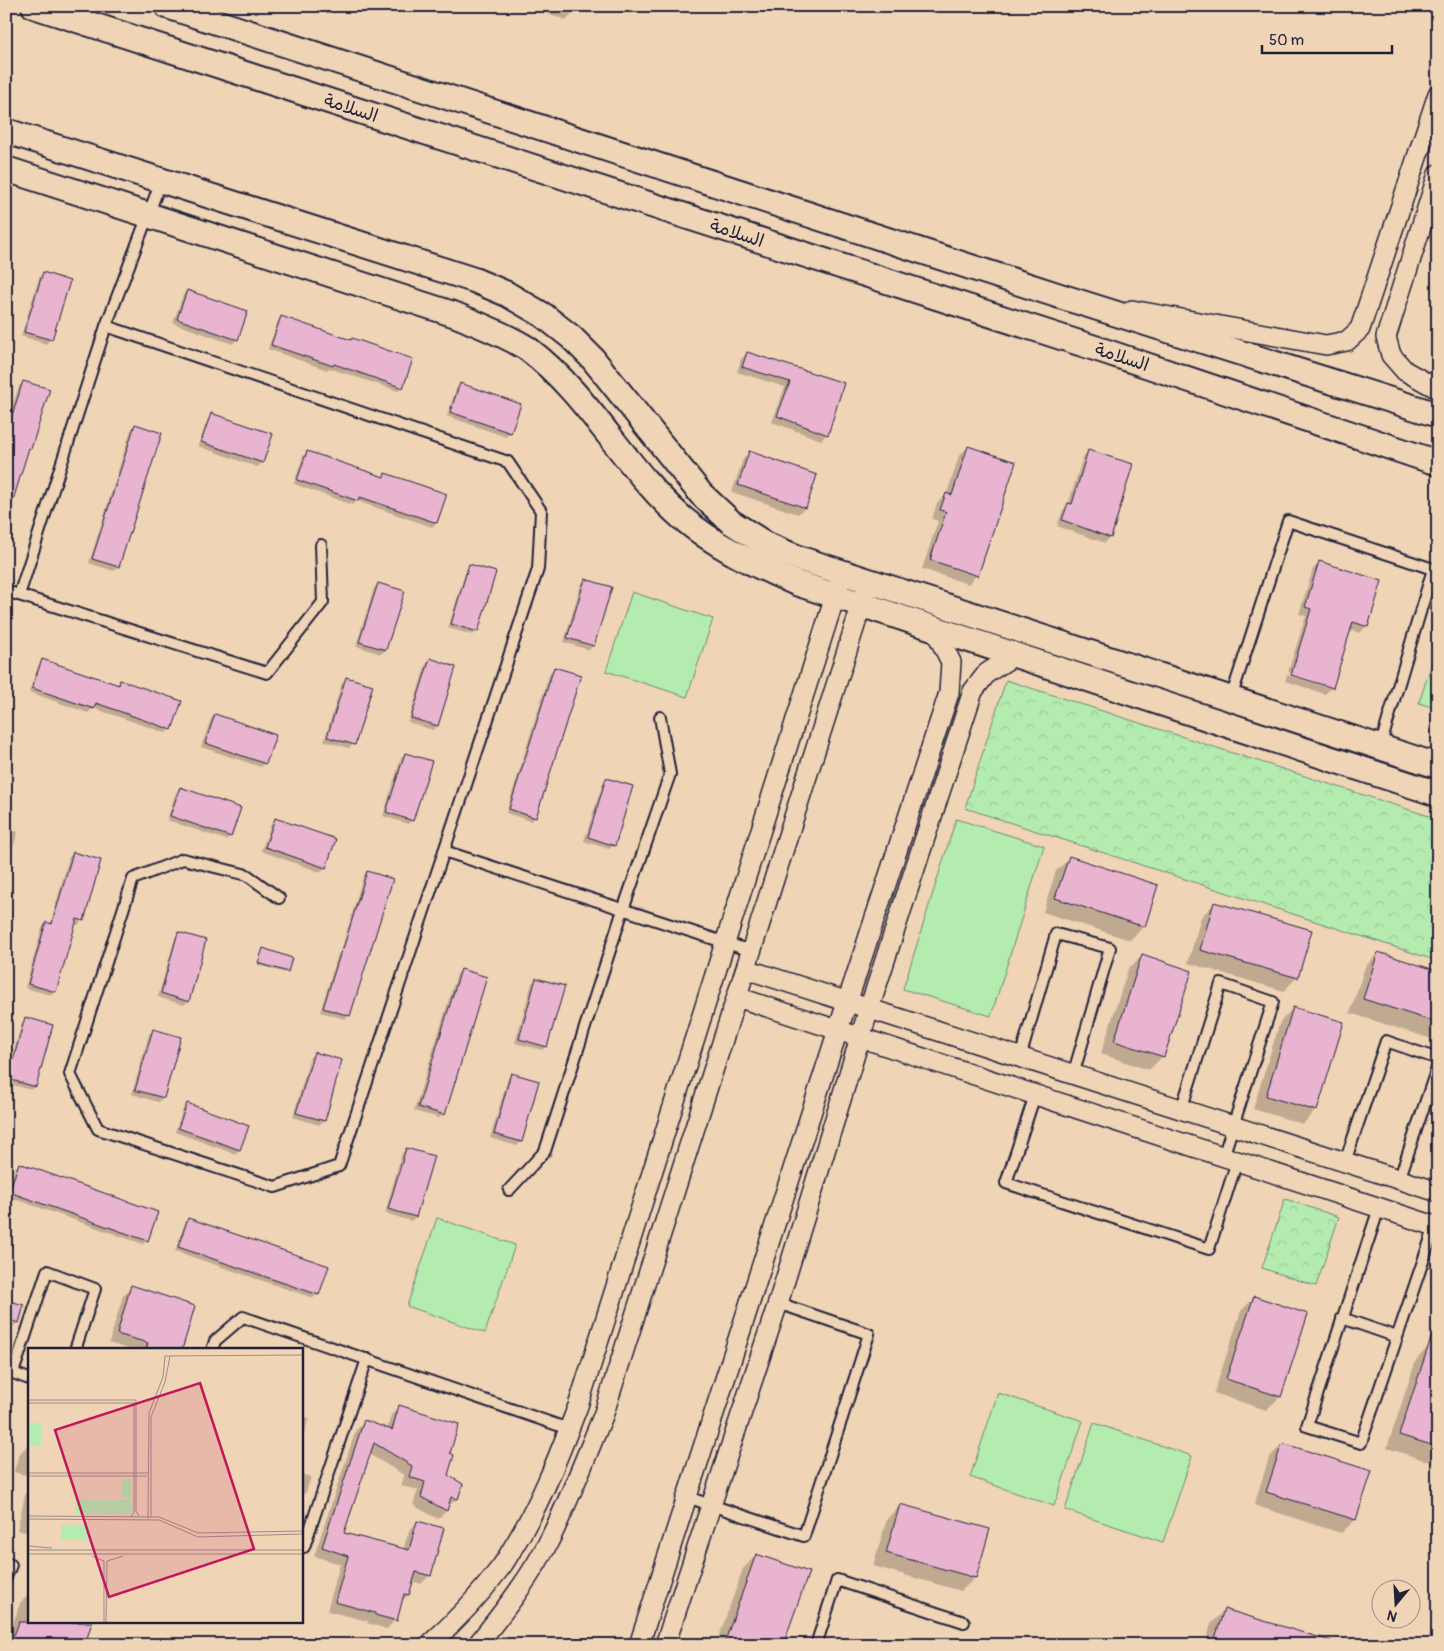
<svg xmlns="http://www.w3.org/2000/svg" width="1444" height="1651" font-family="Pangolin,'Playpen Sans Arabic',sans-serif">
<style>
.grass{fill:#b4ecb0;stroke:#6b8776}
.park{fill:url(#park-crowns);stroke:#6b8776}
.shadow{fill:#0003}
.building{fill:#e8b4d0;stroke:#22223b}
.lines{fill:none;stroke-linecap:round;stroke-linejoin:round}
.service-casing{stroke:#22223b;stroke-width:14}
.minor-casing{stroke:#22223b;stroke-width:22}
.tertiary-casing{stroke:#22223b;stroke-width:28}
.service{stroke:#efd4b6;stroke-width:10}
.minor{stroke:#efd4b6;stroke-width:19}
.tertiary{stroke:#efd4b6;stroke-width:24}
.labels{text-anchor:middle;stroke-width:4.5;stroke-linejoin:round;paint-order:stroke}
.street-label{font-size:18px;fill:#22223b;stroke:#efd4b6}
.inset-road{fill:none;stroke:#9d8d85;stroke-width:1}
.view{fill:#c2185b;fill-opacity:0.15;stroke:#c2185b;stroke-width:2.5}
.inset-edge{fill:none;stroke:#22223b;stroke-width:2.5}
</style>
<defs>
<pattern id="park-crowns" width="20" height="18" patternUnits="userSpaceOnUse" patternTransform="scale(1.25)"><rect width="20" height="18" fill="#b4ecb0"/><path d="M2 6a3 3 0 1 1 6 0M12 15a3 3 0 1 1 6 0" fill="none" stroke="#9aca98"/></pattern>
</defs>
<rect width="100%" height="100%" fill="#efd4b6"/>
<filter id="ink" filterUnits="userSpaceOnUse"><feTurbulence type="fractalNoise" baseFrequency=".02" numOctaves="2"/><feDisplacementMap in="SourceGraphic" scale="10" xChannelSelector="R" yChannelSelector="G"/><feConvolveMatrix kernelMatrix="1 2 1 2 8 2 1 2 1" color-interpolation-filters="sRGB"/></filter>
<g filter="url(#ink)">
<g class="grass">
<path d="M632 592 713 619 687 697 606 671Z"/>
<path d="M1438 644V709L1419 703Z"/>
<path d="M956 819 1044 846 991 1016 903 989Z"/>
<path d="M437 1218 515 1245 485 1333 407 1306Z"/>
<path d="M998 1393 1083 1421 1054 1506 970 1477Z"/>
<path d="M1094 1423 1192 1456 1163 1542 1065 1510Z"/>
</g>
<g class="park">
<path d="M1006 680 1438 819V961L965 808Z"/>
<path d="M1285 1199 1339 1217 1316 1286 1262 1268Z"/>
</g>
<g class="shadow">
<path d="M523 6H576L575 11 566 20Z"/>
<path d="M43 274 50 339 46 344 21 336 39 278Z"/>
<path d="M187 291 237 339 233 344 173 323 183 295Z"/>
<path d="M282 317 402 387 398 391 329 368 327 370 268 349 278 321Z"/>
<path d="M747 353 843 383 827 434 821 440 772 422 785 387 737 372 741 359Z"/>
<path d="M23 382 30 448 26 452 6 517V427L19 386Z"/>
<path d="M460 385 520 405 510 433 506 437 447 416 456 389Z"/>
<path d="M212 415 271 435 262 463 257 467 198 446 208 419Z"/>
<path d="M135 426 118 567 114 571 89 563 131 430Z"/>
<path d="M968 447 977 575 968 584 922 569 938 521 932 519 937 503 947 494 959 456Z"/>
<path d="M1088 451 1110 537 1105 543 1057 526 1063 510 1068 505 1083 457Z"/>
<path d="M307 452 382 478 386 474 436 523 432 527 357 501 353 505 294 484 303 456Z"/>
<path d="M749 453 816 476 805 508 798 514 732 492 743 459Z"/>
<path d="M1320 563 1366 626 1360 633 1350 630 1332 687 1325 694 1285 681 1287 675 1330 688V685L1288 672 1306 616 1299 614 1313 569Z"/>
<path d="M470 565 477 631 473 635 448 628 466 570Z"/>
<path d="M586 580 611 588 593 646 589 650 564 642 581 584Z"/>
<path d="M378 584 385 650 381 654 356 646 374 588Z"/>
<path d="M43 660 116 685 121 681 170 729 166 733 93 708 88 713 29 692 39 664Z"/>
<path d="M430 660 437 726 433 730 408 722 426 664Z"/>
<path d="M555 668 535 817 531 821 506 813 550 672Z"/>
<path d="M346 679 353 744 349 748 324 741 342 683Z"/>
<path d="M215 715 265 763 261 767 201 747 211 719Z"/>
<path d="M405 754 412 820 408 824 383 816 401 758Z"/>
<path d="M607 779 614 845 609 849 584 841 603 783Z"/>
<path d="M180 788 230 836 226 840 167 820 176 792Z"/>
<path d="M275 820 334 840 325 868 320 872 261 851 271 824Z"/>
<path d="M6 829 18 832 6 870Z"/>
<path d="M73 853 82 920 78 925 75 924 55 991 51 995 25 988 42 928 46 924 50 925 69 857Z"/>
<path d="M1070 858 1144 926 1130 940 1043 912 1056 871Z"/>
<path d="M367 872 349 1015 345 1019 320 1012 338 954 341 951 363 877Z"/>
<path d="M1215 903 1297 977 1284 991 1188 963 1201 917Z"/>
<path d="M179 933 188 1001 184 1005 158 997 175 938Z"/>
<path d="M263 950 291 958 285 973 258 965Z"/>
<path d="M1378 953 1438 972V1041L1350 1013 1365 967Z"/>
<path d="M1142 956 1163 1056 1149 1070 1101 1054 1128 969Z"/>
<path d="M461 970 444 1114 439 1118 414 1111 457 974Z"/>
<path d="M537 979 546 1046 542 1050 515 1043 532 983Z"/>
<path d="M1293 1008 1316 1110 1303 1124 1253 1109 1280 1022Z"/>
<path d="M26 1019 35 1086 31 1090 6 1083V1077L22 1023Z"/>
<path d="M153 1030 179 1038 162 1098 158 1102 132 1094 149 1034Z"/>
<path d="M315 1053 341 1060 324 1121 319 1125 293 1117 310 1057Z"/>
<path d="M512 1074 521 1142 517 1146 490 1138 508 1078Z"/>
<path d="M187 1105 239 1150 235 1154 175 1132 183 1109Z"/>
<path d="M406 1149 415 1217 411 1221 385 1213 402 1153Z"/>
<path d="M19 1164 147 1240 143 1244 6 1196 15 1168Z"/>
<path d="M189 1219 318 1294 313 1298 175 1251 185 1223Z"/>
<path d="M132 1287 181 1350H131L109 1343 123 1296Z"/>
<path d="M1255 1297 1307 1315 1280 1397 1266 1410 1214 1393 1241 1311Z"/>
<path d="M6 1302 18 1322 11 1329 6 1348Z"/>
<path d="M1429 1346 1438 1349V1463L1436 1464 1387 1448 1416 1360Z"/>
<path d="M400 1407 449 1454 446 1476 457 1499 447 1507 446 1511 438 1519 413 1505 418 1490 401 1486 404 1475 369 1454 342 1534 403 1550 409 1531 417 1522 430 1575 421 1584 412 1581 408 1595 400 1603 395 1620 387 1629 367 1623 368 1621 327 1611 340 1564 314 1556 356 1430 365 1422 387 1429 391 1415Z"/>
<path d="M301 1416 309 1418 301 1443Z"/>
<path d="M1282 1444 1370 1472 1355 1520 1341 1533 1254 1505 1269 1458Z"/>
<path d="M28 1445H29V1476L14 1472 19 1454Z"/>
<path d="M301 1474 311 1477 306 1492 301 1496Z"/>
<path d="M29 1478V1533L17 1530Z"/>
<path d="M900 1505 988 1530 975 1578 961 1591 873 1566 887 1519Z"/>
<path d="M756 1555 782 1645H716L743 1569Z"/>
<path d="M29 1594V1622L83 1645H6L20 1603Z"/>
<path d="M1224 1610 1319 1645H1205L1211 1624Z"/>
</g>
<g class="building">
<path d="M43 272 70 281 52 340 24 332Z"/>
<path d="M187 290 248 311 238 340 177 319Z"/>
<path d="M281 316 351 340 352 338 413 359 403 388 334 364 333 366 271 345Z"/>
<path d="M747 352 844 383 828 435 777 416 790 382 742 367Z"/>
<path d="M23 381 50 389 31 449 29 448 10 510H6V434Z"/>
<path d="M460 383 521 404 511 433 450 412Z"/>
<path d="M211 413 273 434 263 463 201 442Z"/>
<path d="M135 424 162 433 119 567 92 559Z"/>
<path d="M968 446 1016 462 978 576 930 560 946 512 940 510 946 493 952 495Z"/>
<path d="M1088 450 1133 464 1111 538 1062 520 1068 503 1072 504Z"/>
<path d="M307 451 384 477 385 473 447 494 437 523 360 497 358 501 297 480Z"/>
<path d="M749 451 817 475 806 508 738 485Z"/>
<path d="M1319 561 1382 581 1368 627 1353 622 1333 688 1291 675 1311 609 1305 607Z"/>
<path d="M469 564 496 572 478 632 451 624Z"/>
<path d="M585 579 612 587 594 646 567 638Z"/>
<path d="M378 583 405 591 386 650 359 642Z"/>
<path d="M430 658 456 667 438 726 411 718Z"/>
<path d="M42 659 119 685 120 680 182 701 172 730 96 703 94 709 32 688Z"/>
<path d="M554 667 581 675 536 818 509 809Z"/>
<path d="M346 677 373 685 355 745 327 737Z"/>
<path d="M215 714 276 735 266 764 205 743Z"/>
<path d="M405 753 432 761 413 821 386 812Z"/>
<path d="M606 778 633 786 615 846 588 837Z"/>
<path d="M180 787 241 808 231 837 170 816Z"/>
<path d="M275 818 336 839 326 868 265 847Z"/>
<path d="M73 852 101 860 84 921 77 919 56 992 28 984 46 922 52 924Z"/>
<path d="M1069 856 1158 885 1145 927 1055 898Z"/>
<path d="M367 871 393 879 350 1016 323 1008 342 948 343 949Z"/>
<path d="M1214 902 1312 930 1298 978 1200 950Z"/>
<path d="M178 932 206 940 189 1002 161 993Z"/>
<path d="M263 948 292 958 288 972 258 963Z"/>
<path d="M1378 952 1438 971V1023L1363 999Z"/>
<path d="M1142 954 1192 971 1164 1057 1114 1041Z"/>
<path d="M461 969 487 977 445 1115 418 1107Z"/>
<path d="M536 978 565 986 547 1047 519 1039Z"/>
<path d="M1293 1007 1344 1022 1317 1111 1266 1096Z"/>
<path d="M25 1017 53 1025 36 1087 8 1079Z"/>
<path d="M153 1029 181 1037 164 1098 135 1090Z"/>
<path d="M314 1052 342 1060 325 1121 296 1113Z"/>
<path d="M511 1073 539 1081 522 1142 494 1134Z"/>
<path d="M187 1103 249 1126 240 1150 178 1128Z"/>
<path d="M406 1148 434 1156 416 1217 388 1209Z"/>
<path d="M19 1163 158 1212 148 1241 9 1192Z"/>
<path d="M188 1218 329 1266 319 1295 178 1247Z"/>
<path d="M131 1285 195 1306 182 1350H146L148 1343 117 1334Z"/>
<path d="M1254 1296 1308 1314 1281 1397 1226 1379Z"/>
<path d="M6 1300 24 1305 19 1323 6 1319Z"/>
<path d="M1435 1326H1438V1447L1399 1435Z"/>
<path d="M399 1405 459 1424 450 1453 454 1455 448 1475 463 1484 458 1499 451 1497 447 1511 421 1497 425 1482 409 1477 412 1466 374 1443 344 1533 409 1550 417 1521 444 1528 431 1576 416 1572 409 1595 404 1594 397 1621 375 1615V1613L335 1602 348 1556 322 1547 364 1420 392 1430Z"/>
<path d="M1282 1443 1372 1471 1356 1520 1266 1492Z"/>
<path d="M900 1504 990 1529 976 1578 886 1553Z"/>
<path d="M756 1554 809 1572 783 1645H735L725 1641Z"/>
<path d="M1224 1609 1331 1641 1330 1645H1213Z"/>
<path d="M19 1622H92L85 1645H33L13 1638Z"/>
</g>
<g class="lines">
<g class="service-casing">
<g id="service">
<path d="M106 326 508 462 541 511 538 569 339 1166 275 1187 98 1129 70 1074 133 879 183 859 247 875 279 898"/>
<path d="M6 591 267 673 323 602 321 545"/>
<path d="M19 595 106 326 161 181"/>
<path d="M1231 698 1288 521 1433 569 1380 747"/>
<path d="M444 851 751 951"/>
<path d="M1020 1058 1056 934 1110 948 1073 1075"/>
<path d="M1035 1095 1006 1183 1209 1249 1237 1161"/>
<path d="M1181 1110 1221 984 1273 1002 1223 1157"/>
<path d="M1345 1162 1386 1041 1438 1059"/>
<path d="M1399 1180 1438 1065"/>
<path d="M509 1190 545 1151 623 910 670 774 660 717"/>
<path d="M1379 1208 1307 1426 1361 1443 1435 1226"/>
<path d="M1342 1318 1397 1337"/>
<path d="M212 1350 215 1341 243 1317 569 1429"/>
<path d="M29 1379 13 1373 47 1271 95 1289 75 1350"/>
<path d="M687 1497 804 1536 869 1334 778 1303"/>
<path d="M304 1547 367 1359"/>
<path d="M6 1563 11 1565 6 1577"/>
<path d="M816 1645 837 1580 964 1622"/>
</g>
</g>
<g class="minor-casing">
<g id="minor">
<path d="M1438 174 1386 337 1391 355 1405 371 1438 389"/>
<path d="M1132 310 1326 345 1347 341 1360 329 1438 94"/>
<path d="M746 969 1438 1192"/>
<path d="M737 997 1438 1227"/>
<path d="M429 1645C455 1622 480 1595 501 1567 507 1559 512 1549 517 1541 543 1498 560 1452 578 1406L839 584"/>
<path d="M477 1645C504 1611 532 1576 551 1537 570 1498 586 1456 603 1416L866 591"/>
<path d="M639 1645 838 1030 949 693 951 662 934 628"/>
<path d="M665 1645 778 1303 869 1009 973 691 987 673 1015 655"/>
</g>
</g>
<g class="tertiary-casing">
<g id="tertiary">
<path d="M34 6 1101 350 1438 463"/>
<path d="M167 6 1063 297 1438 415"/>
<path d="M6 131 474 280 507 294 543 315 571 337 593 359 701 494 731 522 767 545 801 559 1438 766"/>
<path d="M6 169 456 315C477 324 509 336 528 349 589 395 624 467 681 517 715 546 755 565 796 583L1438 794"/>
</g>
</g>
<use href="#service" class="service"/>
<use href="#minor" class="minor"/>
<use href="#tertiary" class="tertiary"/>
</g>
</g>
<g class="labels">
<g class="street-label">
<text transform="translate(351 108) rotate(18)" y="6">السلامة</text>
<text transform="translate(737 233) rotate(18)" y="6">السلامة</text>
<text transform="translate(1122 357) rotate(18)" y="6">السلامة</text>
</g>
</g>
<g transform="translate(28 1348)">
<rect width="275" height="275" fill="#efd4b6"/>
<path d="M1 75H13V98H1ZM103 131V150H94L93 132ZM33 177H61L60 191H33Z" fill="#b4ecb0"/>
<path d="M47 152H103V166H47Z" fill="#b4ecb0"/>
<path class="inset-road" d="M0 52H108V163L111 168M0 55H107M0 118V138M0 125H120M0 128H119M0 168 131 169 170 185 275 183M103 169 106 164V55M123 169V69L137 34 142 8M0 171 131 172 170 189 275 186M120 171 121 65 135 29 137 8 275 7M0 198 24 200M0 202H275M0 206H275M64 208 76 213V274M78 274 79 213 95 208"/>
<path class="view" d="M172 35 226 201 81 249 27 82Z"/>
<rect width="275" height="275" class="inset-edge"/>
</g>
<rect width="1444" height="1651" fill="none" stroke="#efd4b6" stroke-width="25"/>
<rect x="12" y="12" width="1419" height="1626" fill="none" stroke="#22223b" stroke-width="2" filter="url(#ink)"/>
<g transform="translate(1396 1604) rotate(198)"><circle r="24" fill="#efd4b6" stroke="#9d8d85"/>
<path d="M0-4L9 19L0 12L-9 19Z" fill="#22223b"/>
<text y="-8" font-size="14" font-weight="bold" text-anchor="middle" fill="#22223b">N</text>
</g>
<path d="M1262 45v8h130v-8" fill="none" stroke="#22223b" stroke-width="2.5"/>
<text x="1269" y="45" font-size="15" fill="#22223b" stroke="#efd4b6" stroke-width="4" paint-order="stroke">50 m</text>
</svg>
